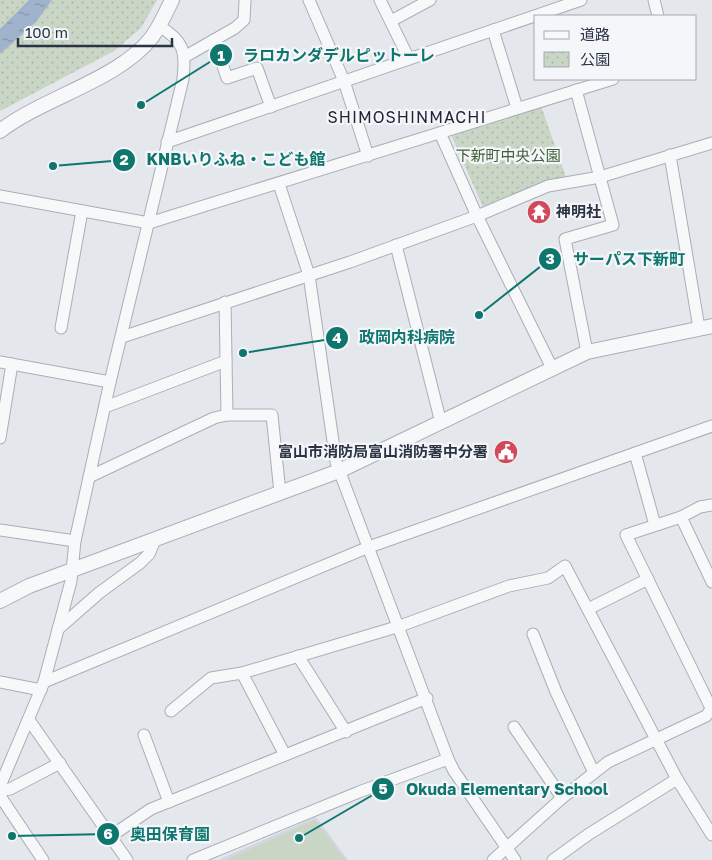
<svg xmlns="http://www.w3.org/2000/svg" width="712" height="860" font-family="'Golos Text','Noto Sans JP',sans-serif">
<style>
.built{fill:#d2d6de}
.park{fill:url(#park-dots)}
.pitch{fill:#c9d6c5}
.water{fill:url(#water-ripples)}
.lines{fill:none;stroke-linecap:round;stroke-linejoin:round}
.minor-casing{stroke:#a9aeb7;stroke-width:13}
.tertiary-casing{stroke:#a9aeb7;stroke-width:16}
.minor{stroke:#f7f8fa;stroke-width:11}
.tertiary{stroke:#f7f8fa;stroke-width:14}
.labels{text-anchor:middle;stroke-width:4.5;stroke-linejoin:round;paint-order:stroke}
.park-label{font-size:15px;fill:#3f6138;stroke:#f4f6f9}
.poi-label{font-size:15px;font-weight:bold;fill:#2b3445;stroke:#f4f6f9;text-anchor:start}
.neighbourhood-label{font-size:16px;letter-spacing:1px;fill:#1d2536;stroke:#f4f6f9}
.leader{fill:none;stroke:#0f766e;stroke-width:2}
.callout-dot{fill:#0f766e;stroke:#f4f6f9;stroke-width:2}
.mark-label{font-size:15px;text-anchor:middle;font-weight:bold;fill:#fff}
.callout-label{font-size:16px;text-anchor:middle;font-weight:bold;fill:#0f766e;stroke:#f4f6f9;stroke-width:4.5;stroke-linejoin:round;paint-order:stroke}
</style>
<defs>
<pattern id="park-dots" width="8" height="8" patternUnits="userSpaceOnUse" patternTransform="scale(1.25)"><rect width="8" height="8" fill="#c9d6c5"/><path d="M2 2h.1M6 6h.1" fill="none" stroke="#adb8ab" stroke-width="1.8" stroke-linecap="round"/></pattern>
<pattern id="water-ripples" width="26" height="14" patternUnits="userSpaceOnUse" patternTransform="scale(1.25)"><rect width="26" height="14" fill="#9fb4cc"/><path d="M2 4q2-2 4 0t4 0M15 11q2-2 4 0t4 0" fill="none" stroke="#8293a7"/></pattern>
</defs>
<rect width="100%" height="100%" fill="#e4e7ec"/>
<path class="built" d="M316 817 348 860H218Z"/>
<g class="park">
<path d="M0 0H157L141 28 114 51 0 111Z"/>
<path d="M541 106 567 180 484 209 451 135Z"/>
</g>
<path class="pitch" d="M315 820 345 860H226Z"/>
<path class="water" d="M29 0H52L36 22 0 54V29Z"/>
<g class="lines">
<g class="minor-casing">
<g id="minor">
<path d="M309 0 344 81 368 156"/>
<path d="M380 0 409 59"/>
<path d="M654 0 658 16"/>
<path d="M391 21 430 0"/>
<path d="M493 30 517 108"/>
<path d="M214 40 227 78 257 68 271 107"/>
<path d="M186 56 235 28 244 20 245 0"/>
<path d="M576 90 613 225 565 239 587 352"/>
<path d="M440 133 477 216 552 368"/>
<path d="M167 142 581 0"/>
<path d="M670 155 699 328"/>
<path d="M279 184 309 275 336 462 448 759 454 771 515 860"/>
<path d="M0 196 149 223 613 79"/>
<path d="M396 245 441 423"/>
<path d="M225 302 227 415"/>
<path d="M61 328 82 211"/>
<path d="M122 337 350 262 477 216 548 186 600 177 712 143"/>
<path d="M0 362 110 382"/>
<path d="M105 407 226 361"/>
<path d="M0 438 12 364"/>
<path d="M635 453 655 525"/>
<path d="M89 477 214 418 227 415H272L280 493"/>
<path d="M681 517 712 582"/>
<path d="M0 530 75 541"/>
<path d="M588 609 648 579"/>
<path d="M58 629 99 593 140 563 149 554 155 540"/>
<path d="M533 634 556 692 594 773"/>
<path d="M298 656 346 732"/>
<path d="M242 673 285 755"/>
<path d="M0 682 41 690"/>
<path d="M44 682 369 547 712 426"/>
<path d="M711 708 626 535 681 517 700 507 712 505"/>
<path d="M171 711 211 678 242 673 400 626 509 586 548 578 565 566 677 779 712 835"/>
<path d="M29 720 127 860"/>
<path d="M514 727 562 798"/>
<path d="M144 735 169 802"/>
<path d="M0 786 44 682 71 581 75 541 110 382 183 79C186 51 184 41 159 26"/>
<path d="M0 791 10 789 60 763"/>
<path d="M0 796 43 860"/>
<path d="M111 836 151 809 427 698"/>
<path d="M193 860 359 792 448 759"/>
<path d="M493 860 562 798 608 762 706 716 712 708"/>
<path d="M553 860 589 834 677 779"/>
</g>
</g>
<g class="tertiary-casing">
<g id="tertiary">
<path d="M0 131C44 97 119 80 152 37 160 26 166 12 172 0"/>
<path d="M0 601 29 586 339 471 587 352 712 326"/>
</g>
</g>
<use href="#minor" class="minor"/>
<use href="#tertiary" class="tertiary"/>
</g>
<defs>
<g id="temple-disc" transform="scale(1.25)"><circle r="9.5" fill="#d1495b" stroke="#f4f6f9"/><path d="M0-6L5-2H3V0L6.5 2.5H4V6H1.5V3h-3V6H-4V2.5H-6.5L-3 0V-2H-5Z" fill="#fff"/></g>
<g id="civic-disc" transform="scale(1.25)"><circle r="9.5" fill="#d1495b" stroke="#f4f6f9"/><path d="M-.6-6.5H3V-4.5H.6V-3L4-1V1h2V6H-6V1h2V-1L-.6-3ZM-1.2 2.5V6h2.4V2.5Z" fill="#fff"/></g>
</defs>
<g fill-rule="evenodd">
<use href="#temple-disc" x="539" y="212"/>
<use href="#civic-disc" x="506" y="452"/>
</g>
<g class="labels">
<g class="park-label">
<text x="508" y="161">下新町中央公園</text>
</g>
<g class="poi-label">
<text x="556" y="217">神明社</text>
<text x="488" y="457" text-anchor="end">富山市消防局富山消防署中分署</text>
</g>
<g class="neighbourhood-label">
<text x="407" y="123">SHIMOSHINMACHI</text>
</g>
</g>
<path class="leader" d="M141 105L221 55M53 166L124 160M479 315L550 259M243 353L337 338M299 838L383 789M12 836L108 834"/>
<g class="callout-dot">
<circle cx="141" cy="105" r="5"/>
<circle cx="53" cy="166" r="5"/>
<circle cx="479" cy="315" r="5"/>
<circle cx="243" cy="353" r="5"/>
<circle cx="299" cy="838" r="5"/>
<circle cx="12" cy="836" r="5"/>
<circle cx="221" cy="55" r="12"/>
<circle cx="124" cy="160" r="12"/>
<circle cx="550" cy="259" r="12"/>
<circle cx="337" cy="338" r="12"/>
<circle cx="383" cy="789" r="12"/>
<circle cx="108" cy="834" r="12"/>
</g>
<g class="mark-label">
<text x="221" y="61">1</text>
<text x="124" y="165">2</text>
<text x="550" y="264">3</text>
<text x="337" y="343">4</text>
<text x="383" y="794">5</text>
<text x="108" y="839">6</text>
</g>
<g class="callout-label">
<text x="339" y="61">ラロカンダデルピットーレ</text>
<text x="236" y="165">KNBいりふね・こども館</text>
<text x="629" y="265">サーパス下新町</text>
<text x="407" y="343">政岡内科病院</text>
<text x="507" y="795">Okuda Elementary School</text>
<text x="170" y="840">奥田保育園</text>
</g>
<rect x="534" y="15" width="162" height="65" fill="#f4f6f9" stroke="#a4a8b1"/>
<rect x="544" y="31" width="25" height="8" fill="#f7f8fa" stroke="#a4a8b1"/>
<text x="580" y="40" font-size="15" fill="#2b3445">道路</text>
<rect x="544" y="52" width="25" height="15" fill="url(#park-dots)" stroke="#a4a8b1"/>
<text x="580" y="65" font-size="15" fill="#2b3445">公園</text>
<path d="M18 38v8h154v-8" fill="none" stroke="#2b3445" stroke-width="2.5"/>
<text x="25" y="38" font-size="15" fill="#2b3445" stroke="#f4f6f9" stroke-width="4" paint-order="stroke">100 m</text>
</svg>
